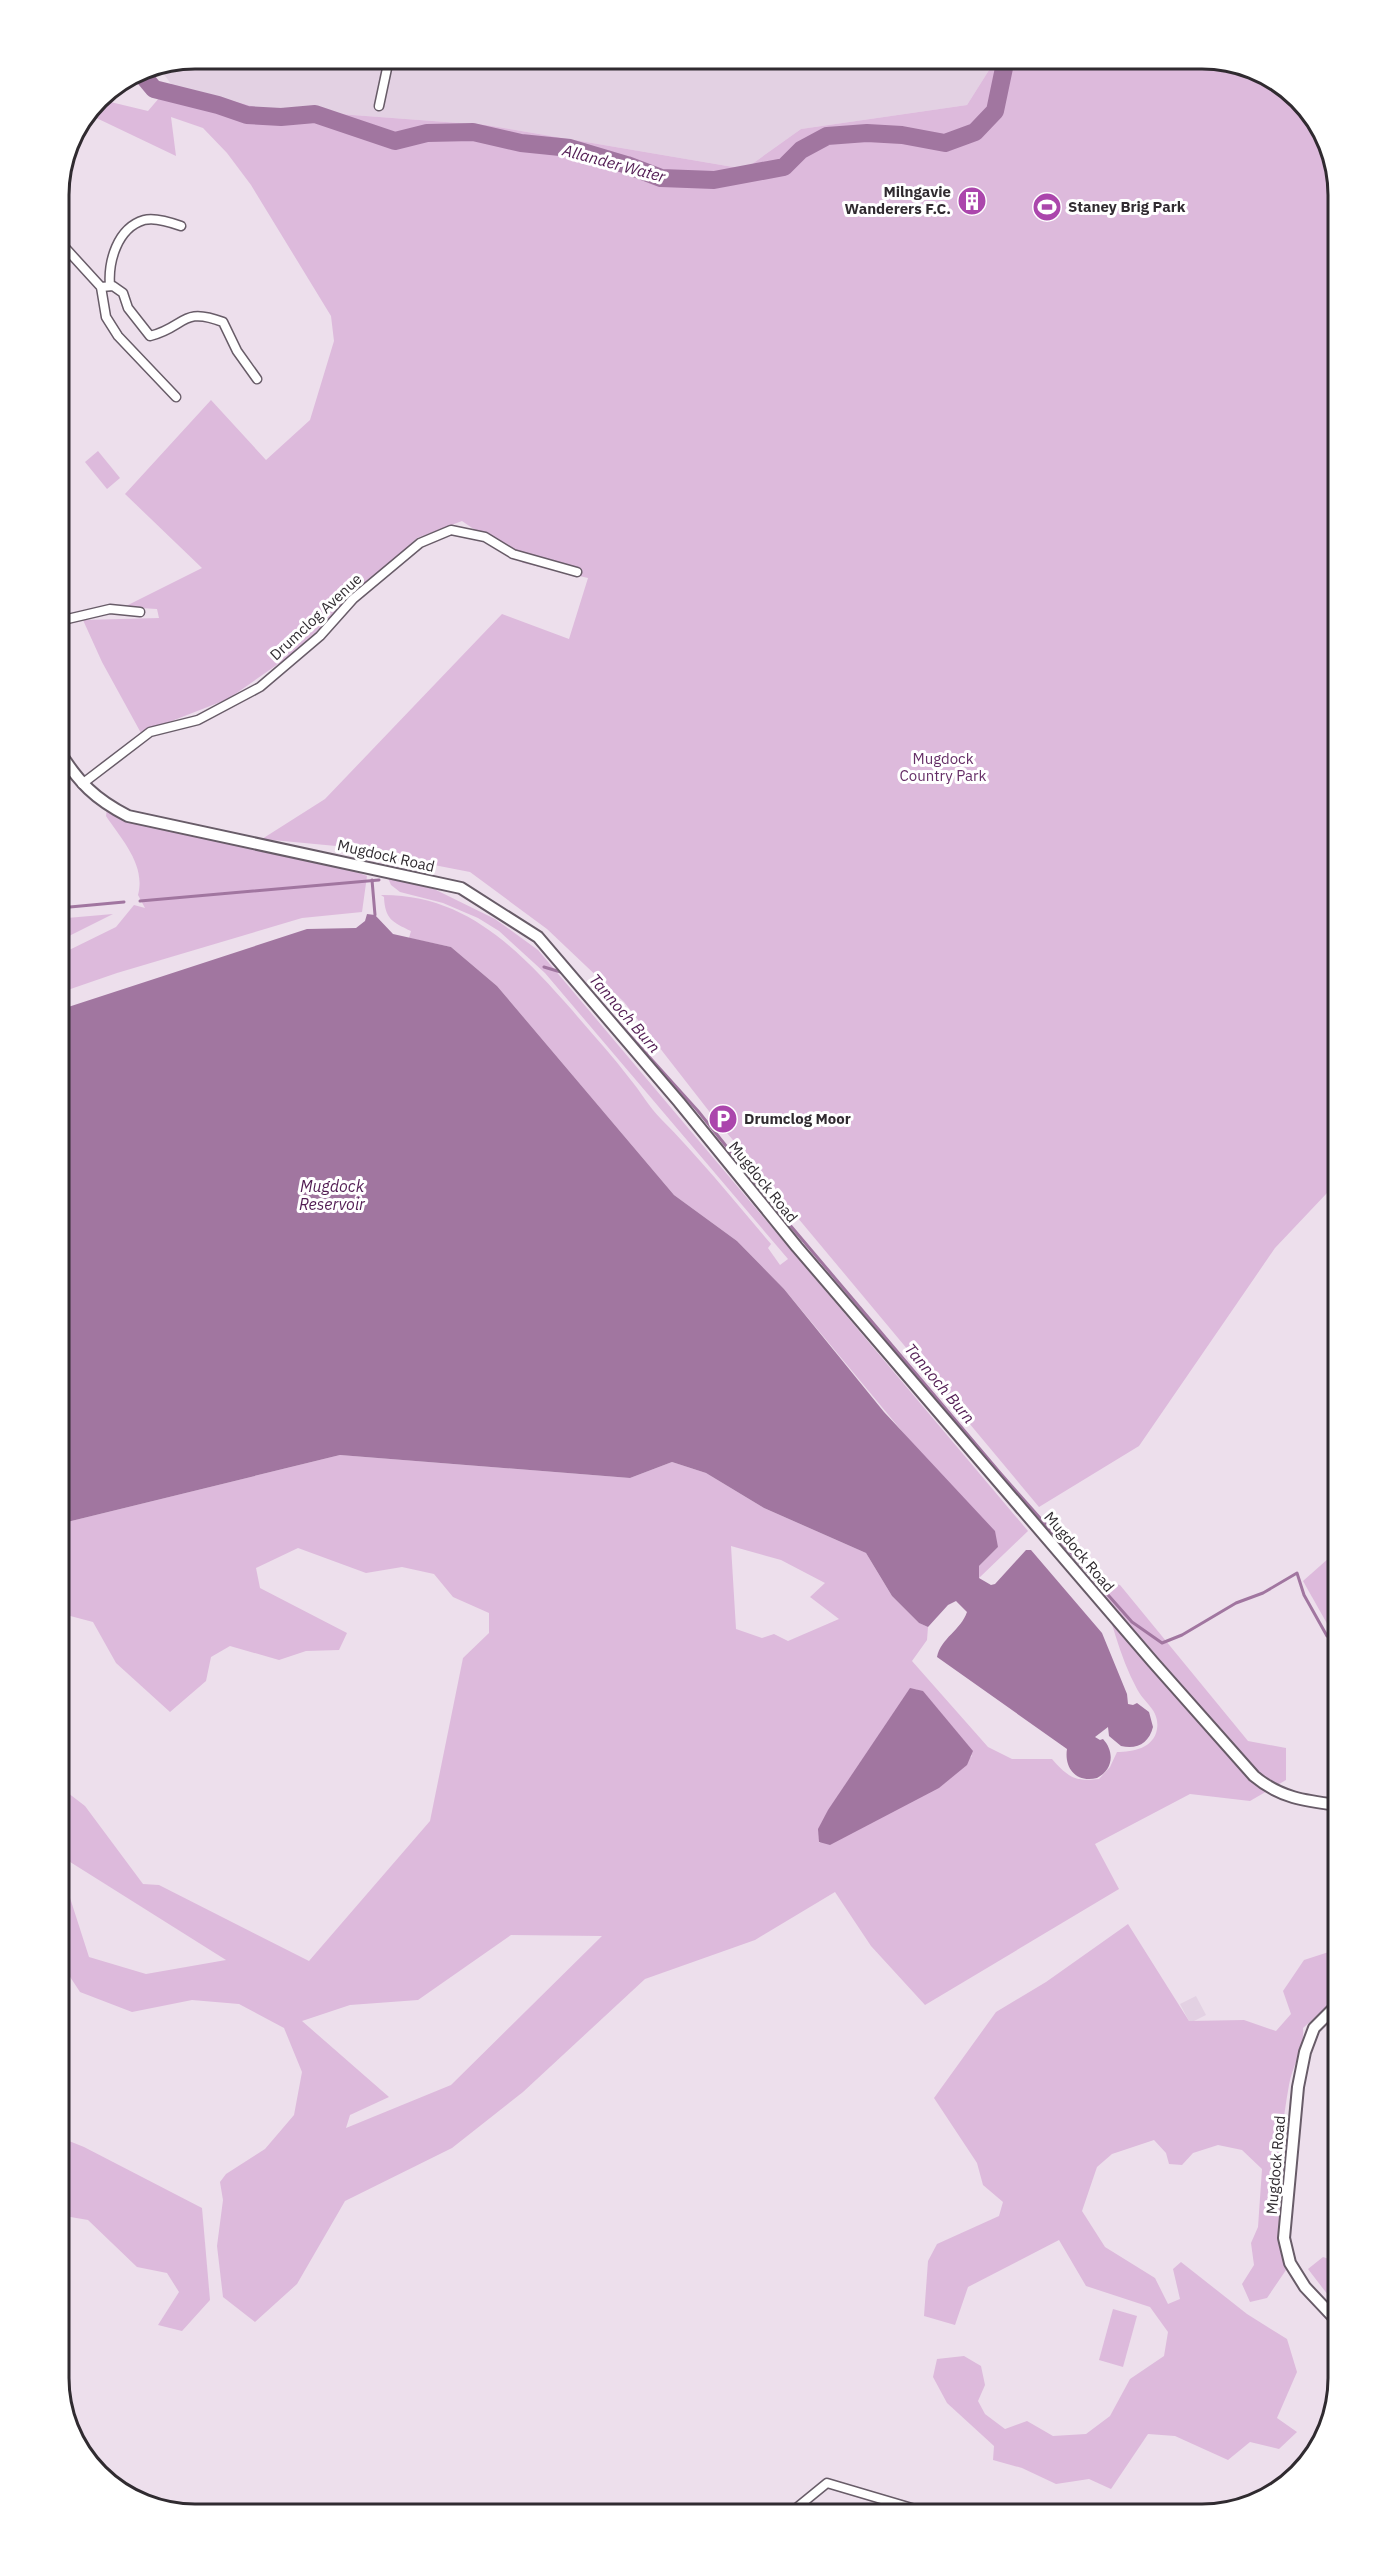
<svg xmlns="http://www.w3.org/2000/svg" width="1397" height="2573" font-family="'IBM Plex Sans',sans-serif">
<style>
.built{fill:#e3d1e3}
.green{fill:#ddbadc;fill-rule:evenodd}
.water{fill:#a176a0}
.lines{fill:none;stroke-linecap:round;stroke-linejoin:round}
.stream{stroke:#a176a0;stroke-width:3}
.river{stroke:#a176a0;stroke-width:18}
.minor-casing{stroke:#685c68;stroke-width:11}
.tertiary-casing{stroke:#685c68;stroke-width:14}
.minor{stroke:#fff;stroke-width:8}
.tertiary{stroke:#fff;stroke-width:10}
.labels{text-anchor:middle;stroke-width:6;stroke-linejoin:round;paint-order:stroke}
.poi-label{font-size:15px;font-weight:bold;fill:#302b30;stroke:#fff;text-anchor:start}
.street-label{font-size:15px;fill:#302b30;stroke:#fff}
.park-label{font-size:15px;fill:#662f67;stroke:#fff}
.water-label{font-size:16px;font-style:italic;fill:#521c53;stroke:#fff}
.rim{fill:none;stroke:#302b30;stroke-width:3}
</style>
<rect width="100%" height="100%" fill="#eddfec"/>
<g class="built">
<path d="M195 59H996L967 105 801 129 745 169 486 125 259 108 171 84 158 66Z"/>
<path d="M1196 1996 1206 2015 1190 2023 1180 2004Z"/>
</g>
<g class="green">
<path d="M996 59H1211L1278 82 1328 142 1338 195V1195L1327 1193 1275 1248 1139 1446 1039 1507 712 1115 624 1002 547 929 470 872 336 846 262 839 325 799 502 614 569 639 588 578 523 563 462 521 417 538 291 655 228 699 141 733 102 662 83 620 159 618 157 609 124 607 202 568 125 494 211 400 266 460 310 420 334 341 331 316 251 185 227 153 203 128 171 117 176 156 88 114 98 99 148 111 171 84 259 108 486 125 745 169 801 129 967 105Z"/>
<path d="M98 451 120 478 107 489 85 462Z"/>
<path d="M107 808 347 868 367 876 362 912 302 918 117 973 59 993V955L116 927 134 905 145 908 138 895C146 865 122 840 106 816Z"/>
<path d="M388 878 434 889 495 919 538 950 1028 1531 979 1578V1566L998 1547 784 1289 737 1241 674 1195 497 986 451 947 409 938 411 931C392 922 385 919 384 897L381 895C466 894 519 950 572 1010 591 1033 612 1055 630 1079 641 1092 649 1107 661 1119 699 1157 735 1202 771 1244L768 1248 780 1265 788 1259 545 973 499 931 478 918 443 903 400 892 391 885Z"/>
<path d="M113 914 59 941V921L67 918Z"/>
<path d="M340 1455 630 1478 672 1462 706 1473 764 1508 866 1553 892 1596 919 1623 928 1627 927 1640 912 1661 988 1747 1012 1759H1052C1068 1777 1075 1782 1099 1779L1110 1767 1117 1752C1133 1752 1154 1748 1157 1729 1160 1710 1144 1703 1137 1689 1119 1656 1110 1615 1099 1580L1120 1585 1248 1741 1286 1748V1780L1250 1801 1190 1794 1095 1844 1119 1889 925 2005 871 1946 835 1892 755 1940 645 1979 523 2092 452 2148 345 2201 297 2284 255 2322 223 2297 217 2246 223 2200 220 2182 226 2174 265 2149 294 2115 302 2072 284 2028 239 2004 192 2000 132 2012 80 1992 59 1960V1873L63 1876 89 1957 146 1974 226 1960 59 1855V1786L85 1806 143 1884 159 1885 309 1961 430 1821 463 1658 489 1633V1613L453 1597 434 1574 402 1567 366 1573 298 1548 256 1568 260 1588 347 1633 339 1650 306 1651 279 1660 230 1646 211 1657 206 1681 170 1712 116 1663 93 1622 59 1613V1524ZM731 1546 781 1560 825 1583 810 1597 839 1619 788 1641 774 1634 762 1638 736 1629ZM916 1689 972 1756 942 1780 819 1843 835 1805ZM511 1935 602 1936 451 2085 346 2128 350 2115 389 2097 302 2021 350 2005 418 2000Z"/>
<path d="M1338 1550V1643L1303 1581Z"/>
<path d="M1128 1924 1189 2021 1244 2020 1276 2031 1291 2014 1283 1991 1304 1960 1338 1949V1997L1303 2028C1305 2048 1292 2066 1289 2085 1278 2147 1274 2208 1286 2270L1267 2298 1250 2302 1242 2284 1254 2265 1251 2243 1258 2227 1262 2169 1242 2150 1218 2145 1193 2153 1182 2165 1169 2164 1166 2153 1154 2140 1112 2154 1097 2167 1082 2211 1105 2247 1155 2278 1168 2304 1180 2299 1173 2269 1181 2262 1247 2314 1287 2339 1297 2372 1277 2418 1297 2432 1279 2449 1250 2442 1228 2460 1175 2436 1148 2434 1111 2489 1089 2479 1056 2484 1022 2468 993 2460 994 2446 947 2403 933 2377 937 2359 964 2356 981 2366 985 2385 978 2401 985 2414 1005 2429 1027 2421 1053 2436 1086 2434 1110 2416 1130 2379 1164 2356 1168 2332 1150 2307 1086 2286 1059 2240 968 2287 955 2325 924 2316 928 2261 937 2244 999 2216 1003 2202 983 2185 977 2163 934 2098 996 2012 1046 1982Z"/>
<path d="M59 2137 84 2147 202 2208 210 2300 182 2331 158 2325 179 2292 167 2273 137 2267 88 2220 59 2215Z"/>
<path d="M1323 2257 1335 2261 1338 2257V2308L1308 2269Z"/>
<path d="M1113 2309 1137 2316 1123 2367 1099 2360Z"/>
</g>
<g class="water">
<path d="M367 914 375 915 393 934 451 947 497 986 674 1195 737 1241 784 1289 884 1412 995 1531 998 1547 979 1566V1578L991 1585 995 1584 1026 1550H1031L1102 1633 1127 1694 1128 1704 1133 1705 1137 1703 1149 1712 1153 1727C1149 1743 1137 1750 1121 1746L1109 1736 1108 1727 1095 1737 1100 1740 1103 1739C1115 1752 1113 1770 1097 1778 1076 1783 1064 1768 1067 1749L937 1657C941 1638 961 1630 967 1612L956 1601 948 1605 928 1627 919 1623 892 1596 866 1553 764 1508 706 1473 672 1462 630 1478 340 1455 59 1524V1010L307 929 356 928 365 921Z"/>
<path d="M910 1688 923 1691 973 1751 967 1765 939 1788 830 1845 819 1842 818 1829 828 1810Z"/>
</g>
<g class="lines">
<g class="stream">
<path d="M372 880 375 915"/>
<path d="M140 901 379 880"/>
<path d="M59 908 124 902"/>
<path d="M544 967 564 973"/>
<path d="M578 978 698 1111 784 1218 1001 1474 1132 1622 1162 1643 1182 1635 1236 1603 1263 1593 1297 1573 1304 1595 1327 1636 1338 1628"/>
</g>
<path class="river" d="M139 71 154 89 218 105 247 115 281 117 315 114 395 141 427 133 473 132 521 143 570 148 627 165 661 178 714 180 784 167 801 150 827 136 867 133 902 135 945 143 975 132 995 111 1004 68 1000 59"/>
<g class="minor-casing">
<g id="minor">
<path d="M379 106 389 59"/>
<path d="M59 241 101 287 106 317 118 336 176 397"/>
<path d="M110 286C108 262 117 228 144 220 155 217 170 222 181 226"/>
<path d="M101 287 113 286 123 293 128 308 150 336C186 327 181 306 223 322L237 351 257 379"/>
<path d="M59 621 110 609 140 612"/>
<path d="M82 784 150 732 198 720 260 687 320 636 353 599 420 543 451 530 485 537 513 554 577 572"/>
<path d="M789 2514 827 2483 932 2514"/>
</g>
</g>
<g class="tertiary-casing">
<g id="tertiary">
<path d="M59 751C79 783 95 799 128 816L461 888 538 937 679 1102 797 1247 1153 1662 1254 1776C1280 1798 1306 1801 1338 1805"/>
<path d="M1338 2322 1305 2287 1290 2263 1284 2238 1298 2087 1305 2052 1314 2028 1338 2004"/>
</g>
</g>
<use href="#minor" class="minor"/>
<use href="#tertiary" class="tertiary"/>
</g>
<defs>
<g id="building-disc" transform="scale(1.5)"><circle r="9.5" fill="#ab46ac" stroke="#fff"/><path d="M-4-6H4V6H1V3H-1V6H-4ZM-2.5-4.3h1.7v1.8h-1.7ZM.8-4.3h1.7v1.8H.8ZM-2.5-1h1.7V.8h-1.7ZM.8-1h1.7V.8H.8Z" fill="#fff"/></g>
<g id="stadium-disc" transform="scale(1.5)"><circle r="9.5" fill="#ab46ac" stroke="#fff"/><path d="M0-5a6.5 5 0 1 0 0 10a6.5 5 0 1 0 0-10ZM-3.5-1.8h7v3.6h-7Z" fill="#fff"/></g>
<g id="parking-disc" transform="scale(1.5)"><circle r="9.5" fill="#ab46ac" stroke="#fff"/><path d="M-3.5-5.5H1a3.5 3.5 0 0 1 0 7H-1V5.5H-3.5ZM-1-3.4V-.6H.8a1.4 1.4 0 0 0 0-2.8Z" fill="#fff"/></g>
</defs>
<g fill-rule="evenodd">
<use href="#building-disc" x="972" y="201"/>
<use href="#stadium-disc" x="1047" y="207"/>
<use href="#parking-disc" x="723" y="1119"/>
</g>
<g class="labels">
<g class="poi-label">
<text x="951" y="197" text-anchor="end">Milngavie<tspan x="951" dy="17">Wanderers F.C.</tspan></text>
<text x="1068" y="212">Staney Brig Park</text>
<text x="744" y="1124">Drumclog Moor</text>
</g>
<g class="street-label">
<text transform="translate(316 617) rotate(-43)" y="5">Drumclog Avenue</text>
<text transform="translate(386 856) rotate(13)" y="5">Mugdock Road</text>
<text transform="translate(763 1182) rotate(51)" y="5">Mugdock Road</text>
<text transform="translate(1079 1552) rotate(50)" y="5">Mugdock Road</text>
<text transform="translate(1276 2165) rotate(-85)" y="5">Mugdock Road</text>
</g>
<g class="park-label">
<text x="943" y="764">Mugdock<tspan x="943" dy="17">Country Park</tspan></text>
</g>
<g class="water-label">
<text transform="translate(614 163) rotate(15)" y="6">Allander Water</text>
<text transform="translate(625 1013) rotate(49)" y="6">Tannoch Burn</text>
<text x="332" y="1192">Mugdock<tspan x="332" dy="18">Reservoir</tspan></text>
<text transform="translate(940 1383) rotate(50)" y="6">Tannoch Burn</text>
</g>
</g>
<path d="M0 0H1397V2573H0ZM195 69H1202A126 126 0 0 1 1328 195V2378A126 126 0 0 1 1202 2504H195A126 126 0 0 1 69 2378V195A126 126 0 0 1 195 69Z" fill="#fff" fill-rule="evenodd"/>
<path class="rim" d="M195 69H1202A126 126 0 0 1 1328 195V2378A126 126 0 0 1 1202 2504H195A126 126 0 0 1 69 2378V195A126 126 0 0 1 195 69Z"/>
</svg>
